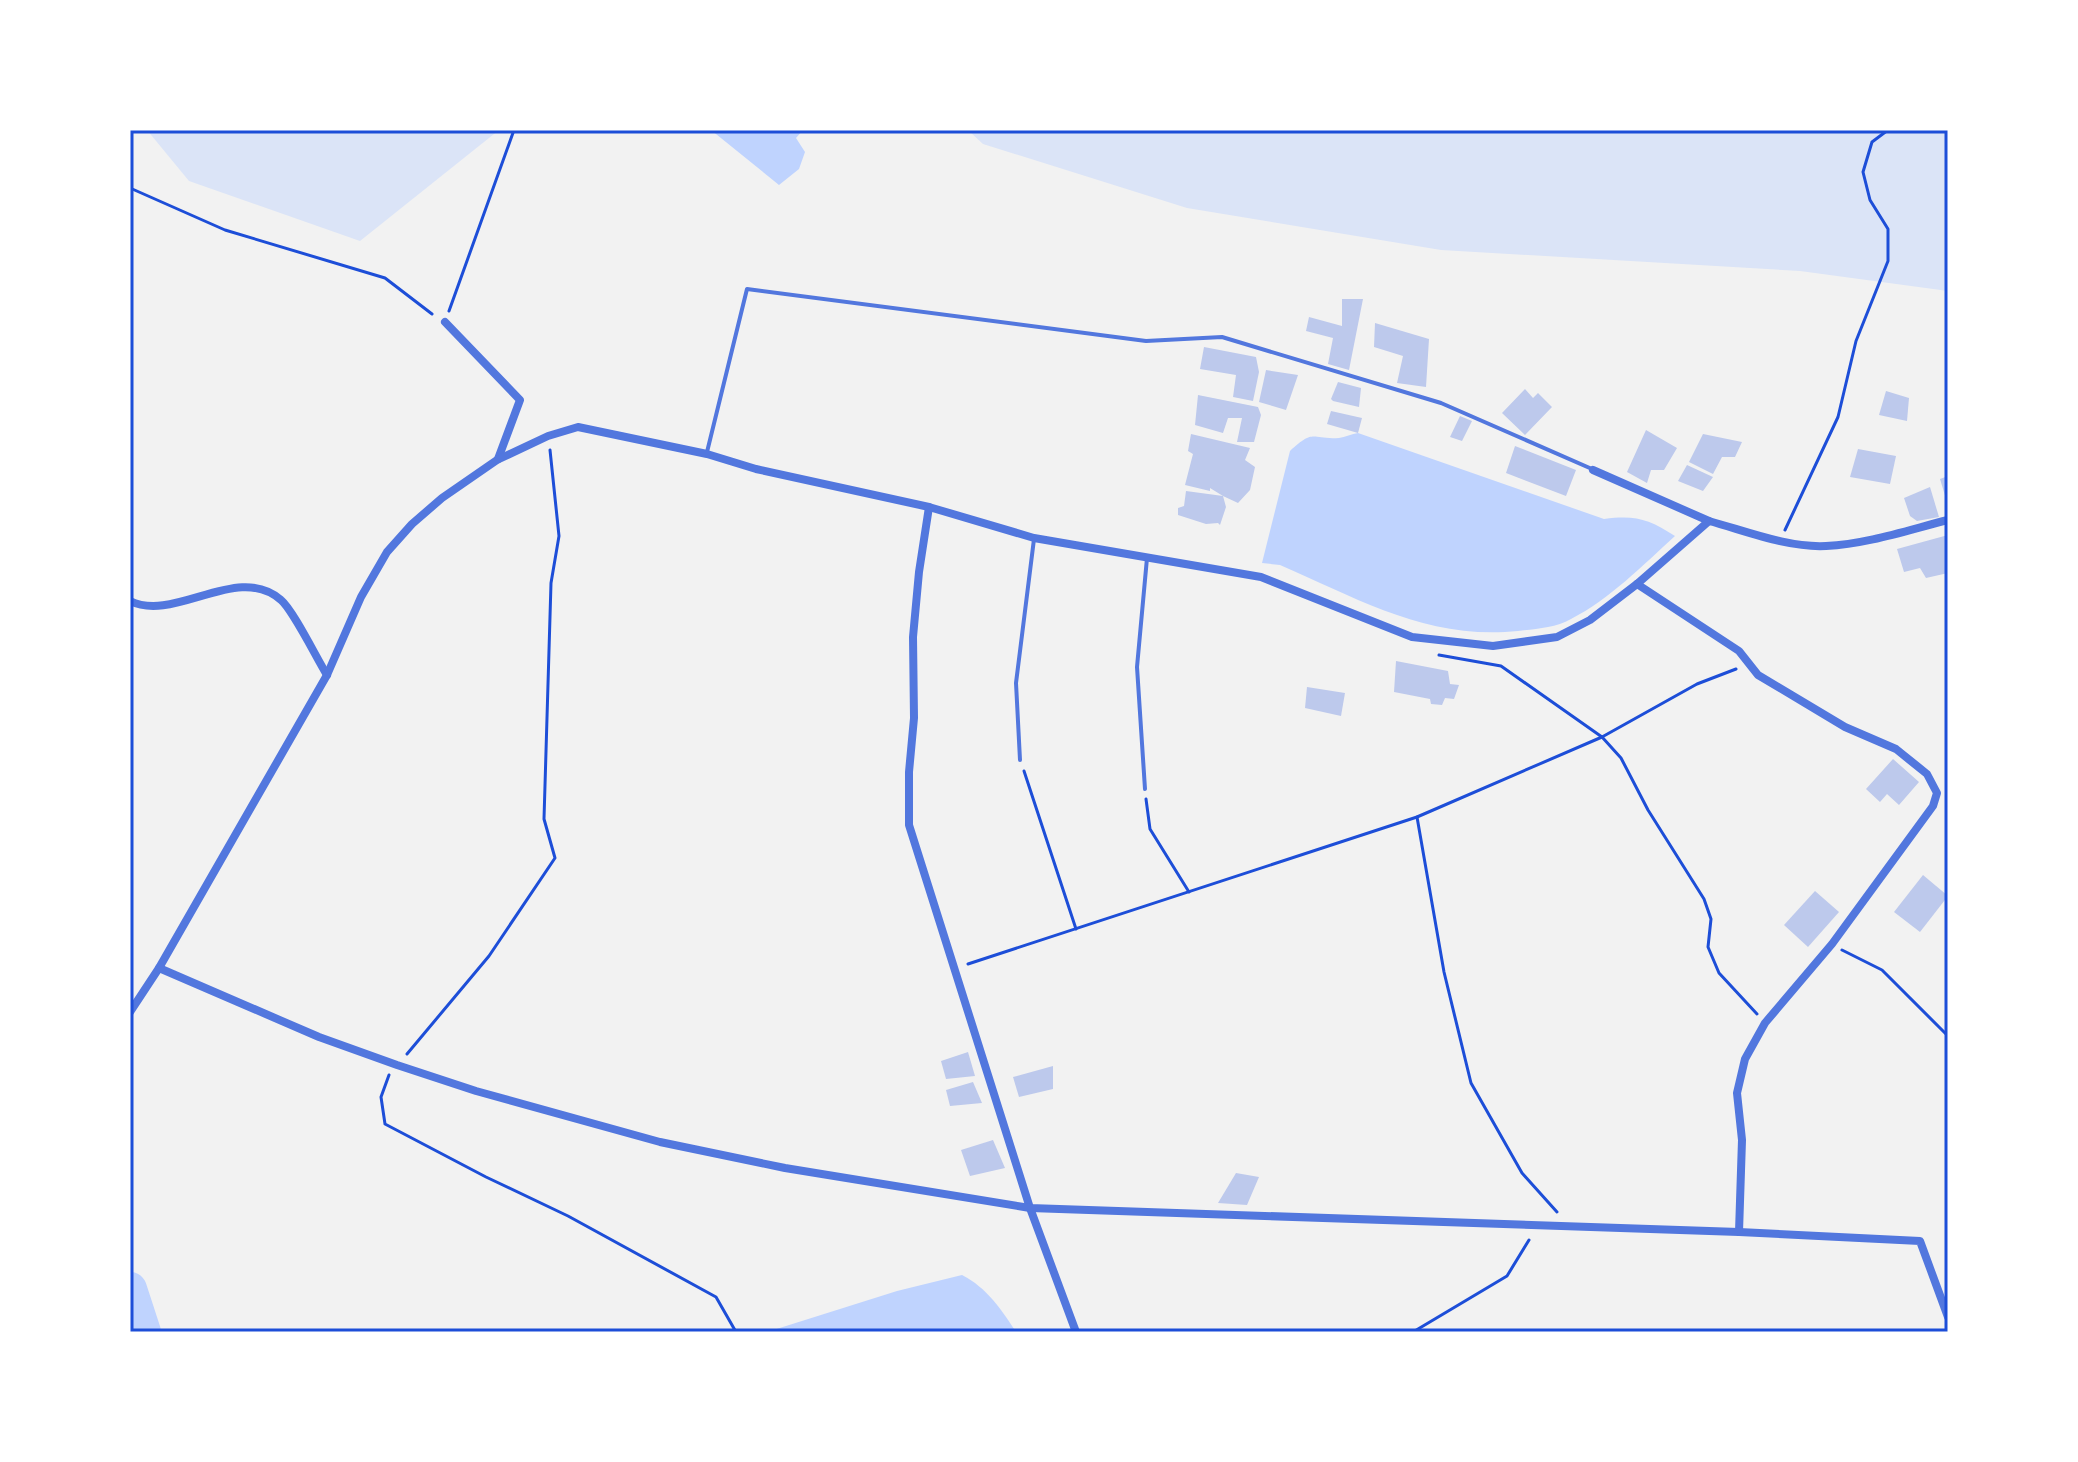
<svg xmlns="http://www.w3.org/2000/svg" width="2078" height="1462" font-family="Jost,sans-serif">
<style>
.green{fill:#dbe4f7}
.water{fill:#bfd3fe}
.lines{fill:none;stroke-linecap:round;stroke-linejoin:round}
.river{stroke:#bfd3fe;stroke-width:34}
.building{fill:#bdc9ec}
.path{stroke:#1d4ed8;stroke-width:3}
.service{stroke:#5277de;stroke-width:4}
.minor{stroke:#5277de;stroke-width:8}
.neatline{fill:none;stroke:#1d4ed8;stroke-width:3}
</style>
<rect width="100%" height="100%" fill="#f2f2f2"/>
<g class="green">
<path d="M147 130H499L360 241 189 181Z"/>
<path d="M968 130H1948V291L1800 271 1441 250 1187 208 983 144Z"/>
</g>
<g class="water">
<path d="M711 130H803L796 138 805 152 799 169 779 185Z"/>
<path d="M1358 433 1604 519C1636 515 1648 519 1675 536 1643 565 1610 599 1571 619 1555 628 1535 629 1518 631 1427 640 1361 600 1280 565L1262 563 1290 451C1315 428 1311 440 1339 438 1345 437 1352 434 1358 433Z"/>
<path d="M962 1275C987 1288 1001 1309 1016 1332H767L897 1291Z"/>
</g>
<g class="lines">
<path class="river" d="M130 1289 144 1332"/>
</g>
<g class="building">
<path d="M1342 299H1363L1349 370 1328 364 1333 338 1306 331 1309 317 1342 326Z"/>
<path d="M1375 323 1429 339 1426 387 1397 383 1403 356 1374 347Z"/>
<path d="M1204 347 1256 357 1259 372 1253 401 1233 397 1236 375 1200 369Z"/>
<path d="M1266 370 1298 375 1286 410 1259 402Z"/>
<path d="M1338 382 1361 388 1359 407 1333 401 1331 399Z"/>
<path d="M1525 389 1533 398 1538 393 1552 407 1525 435 1502 413Z"/>
<path d="M1886 391 1909 398 1907 421 1879 415Z"/>
<path d="M1198 395 1258 407 1261 415 1254 442H1237L1242 418H1228L1223 433 1195 425Z"/>
<path d="M1331 411 1362 418 1358 433 1327 424Z"/>
<path d="M1460 416 1472 421 1462 441 1450 437Z"/>
<path d="M1646 430 1677 448 1664 470H1651L1647 483 1627 472Z"/>
<path d="M1191 434 1250 448 1245 460 1255 467 1250 490 1238 503 1223 496 1226 507 1220 525 1218 523 1206 524 1178 515V508L1184 506 1186 491 1223 496 1210 488V491L1185 485 1193 454 1188 451Z"/>
<path d="M1703 434 1742 442 1735 457H1722L1713 474 1689 462Z"/>
<path d="M1515 446 1576 470 1566 496 1506 473Z"/>
<path d="M1858 449 1896 456 1890 484 1850 477Z"/>
<path d="M1687 465 1713 477 1703 491 1678 481Z"/>
<path d="M1948 476V502H1947L1940 479Z"/>
<path d="M1930 487 1939 517 1917 521 1910 516 1904 498Z"/>
<path d="M1948 535V573L1926 578 1920 568 1904 572 1897 549Z"/>
<path d="M1396 661 1448 671 1450 684 1459 685 1454 699 1445 698 1442 705 1431 704 1430 699 1394 692Z"/>
<path d="M1307 687 1345 693 1341 716 1305 708Z"/>
<path d="M1893 759 1919 782 1899 805 1887 794 1880 802 1866 789Z"/>
<path d="M1923 875 1948 896 1920 932 1894 912Z"/>
<path d="M1815 891 1839 912 1808 947 1784 925Z"/>
<path d="M968 1052 975 1076 946 1079 941 1061Z"/>
<path d="M1053 1066V1089L1019 1097 1013 1077Z"/>
<path d="M973 1082 982 1103 950 1106 946 1090Z"/>
<path d="M993 1140 1005 1168 970 1176 961 1150Z"/>
<path d="M1236 1173 1259 1177 1247 1205 1218 1203Z"/>
</g>
<g class="lines">
<g class="path">
<path d="M130 188 225 230 385 278 432 314"/>
<path d="M449 311 514 130"/>
<path d="M1785 530 1838 417 1856 341 1888 261V229L1870 200 1863 172 1872 142 1888 130"/>
<path d="M1439 655 1501 666 1602 737 1621 758 1648 810 1704 899 1711 919 1708 947 1719 973 1757 1014"/>
<path d="M1024 771 1076 929"/>
<path d="M1146 799 1150 829 1189 892"/>
<path d="M1417 817 1444 972 1471 1083 1522 1173 1557 1212"/>
<path d="M1842 950 1882 970 1948 1036"/>
<path d="M968 964 1417 817 1602 737 1697 684 1736 669"/>
<path d="M407 1054 489 956 555 858 544 819 551 583 559 536 550 450"/>
<path d="M389 1075 381 1097 385 1124 486 1177 568 1216 716 1297 736 1332"/>
<path d="M1413 1332 1507 1276 1529 1240"/>
</g>
<g class="service">
<path d="M707 452 747 289 1146 341 1222 337 1441 403 1592 469"/>
<path d="M1020 760 1016 683 1034 539"/>
<path d="M1145 789 1137 667 1147 558"/>
</g>
<g class="minor">
<path d="M445 322 520 400 498 459"/>
<path d="M1593 470 1709 521"/>
<path d="M929 507 919 572 913 637 914 718 909 772V825L1030 1208 1076 1332"/>
<path d="M1637 584 1739 651 1758 675 1845 727 1896 749 1927 774 1937 793 1933 806 1832 944 1765 1023 1745 1059 1737 1093 1742 1140 1739 1232"/>
<path d="M130 601C175 623 238 562 281 600 293 610 317 659 327 675"/>
<path d="M159 968 319 1037 397 1065 476 1091 660 1142 785 1168 1030 1208 1739 1232 1920 1241 1948 1317"/>
<path d="M130 1012 159 968 327 675 361 597 387 552 412 524 442 498 497 460 548 436 578 427 707 454 756 469 929 507 1034 538 1261 577 1412 637 1493 646 1557 637 1590 620 1637 584 1709 521C1746 531 1788 548 1826 546 1867 544 1908 530 1948 520"/>
</g>
</g>
<rect width="2078" height="1462" fill="none" stroke="#ffffff" stroke-width="264"/>
<rect x="132" y="132" width="1814" height="1198" class="neatline"/>
</svg>
